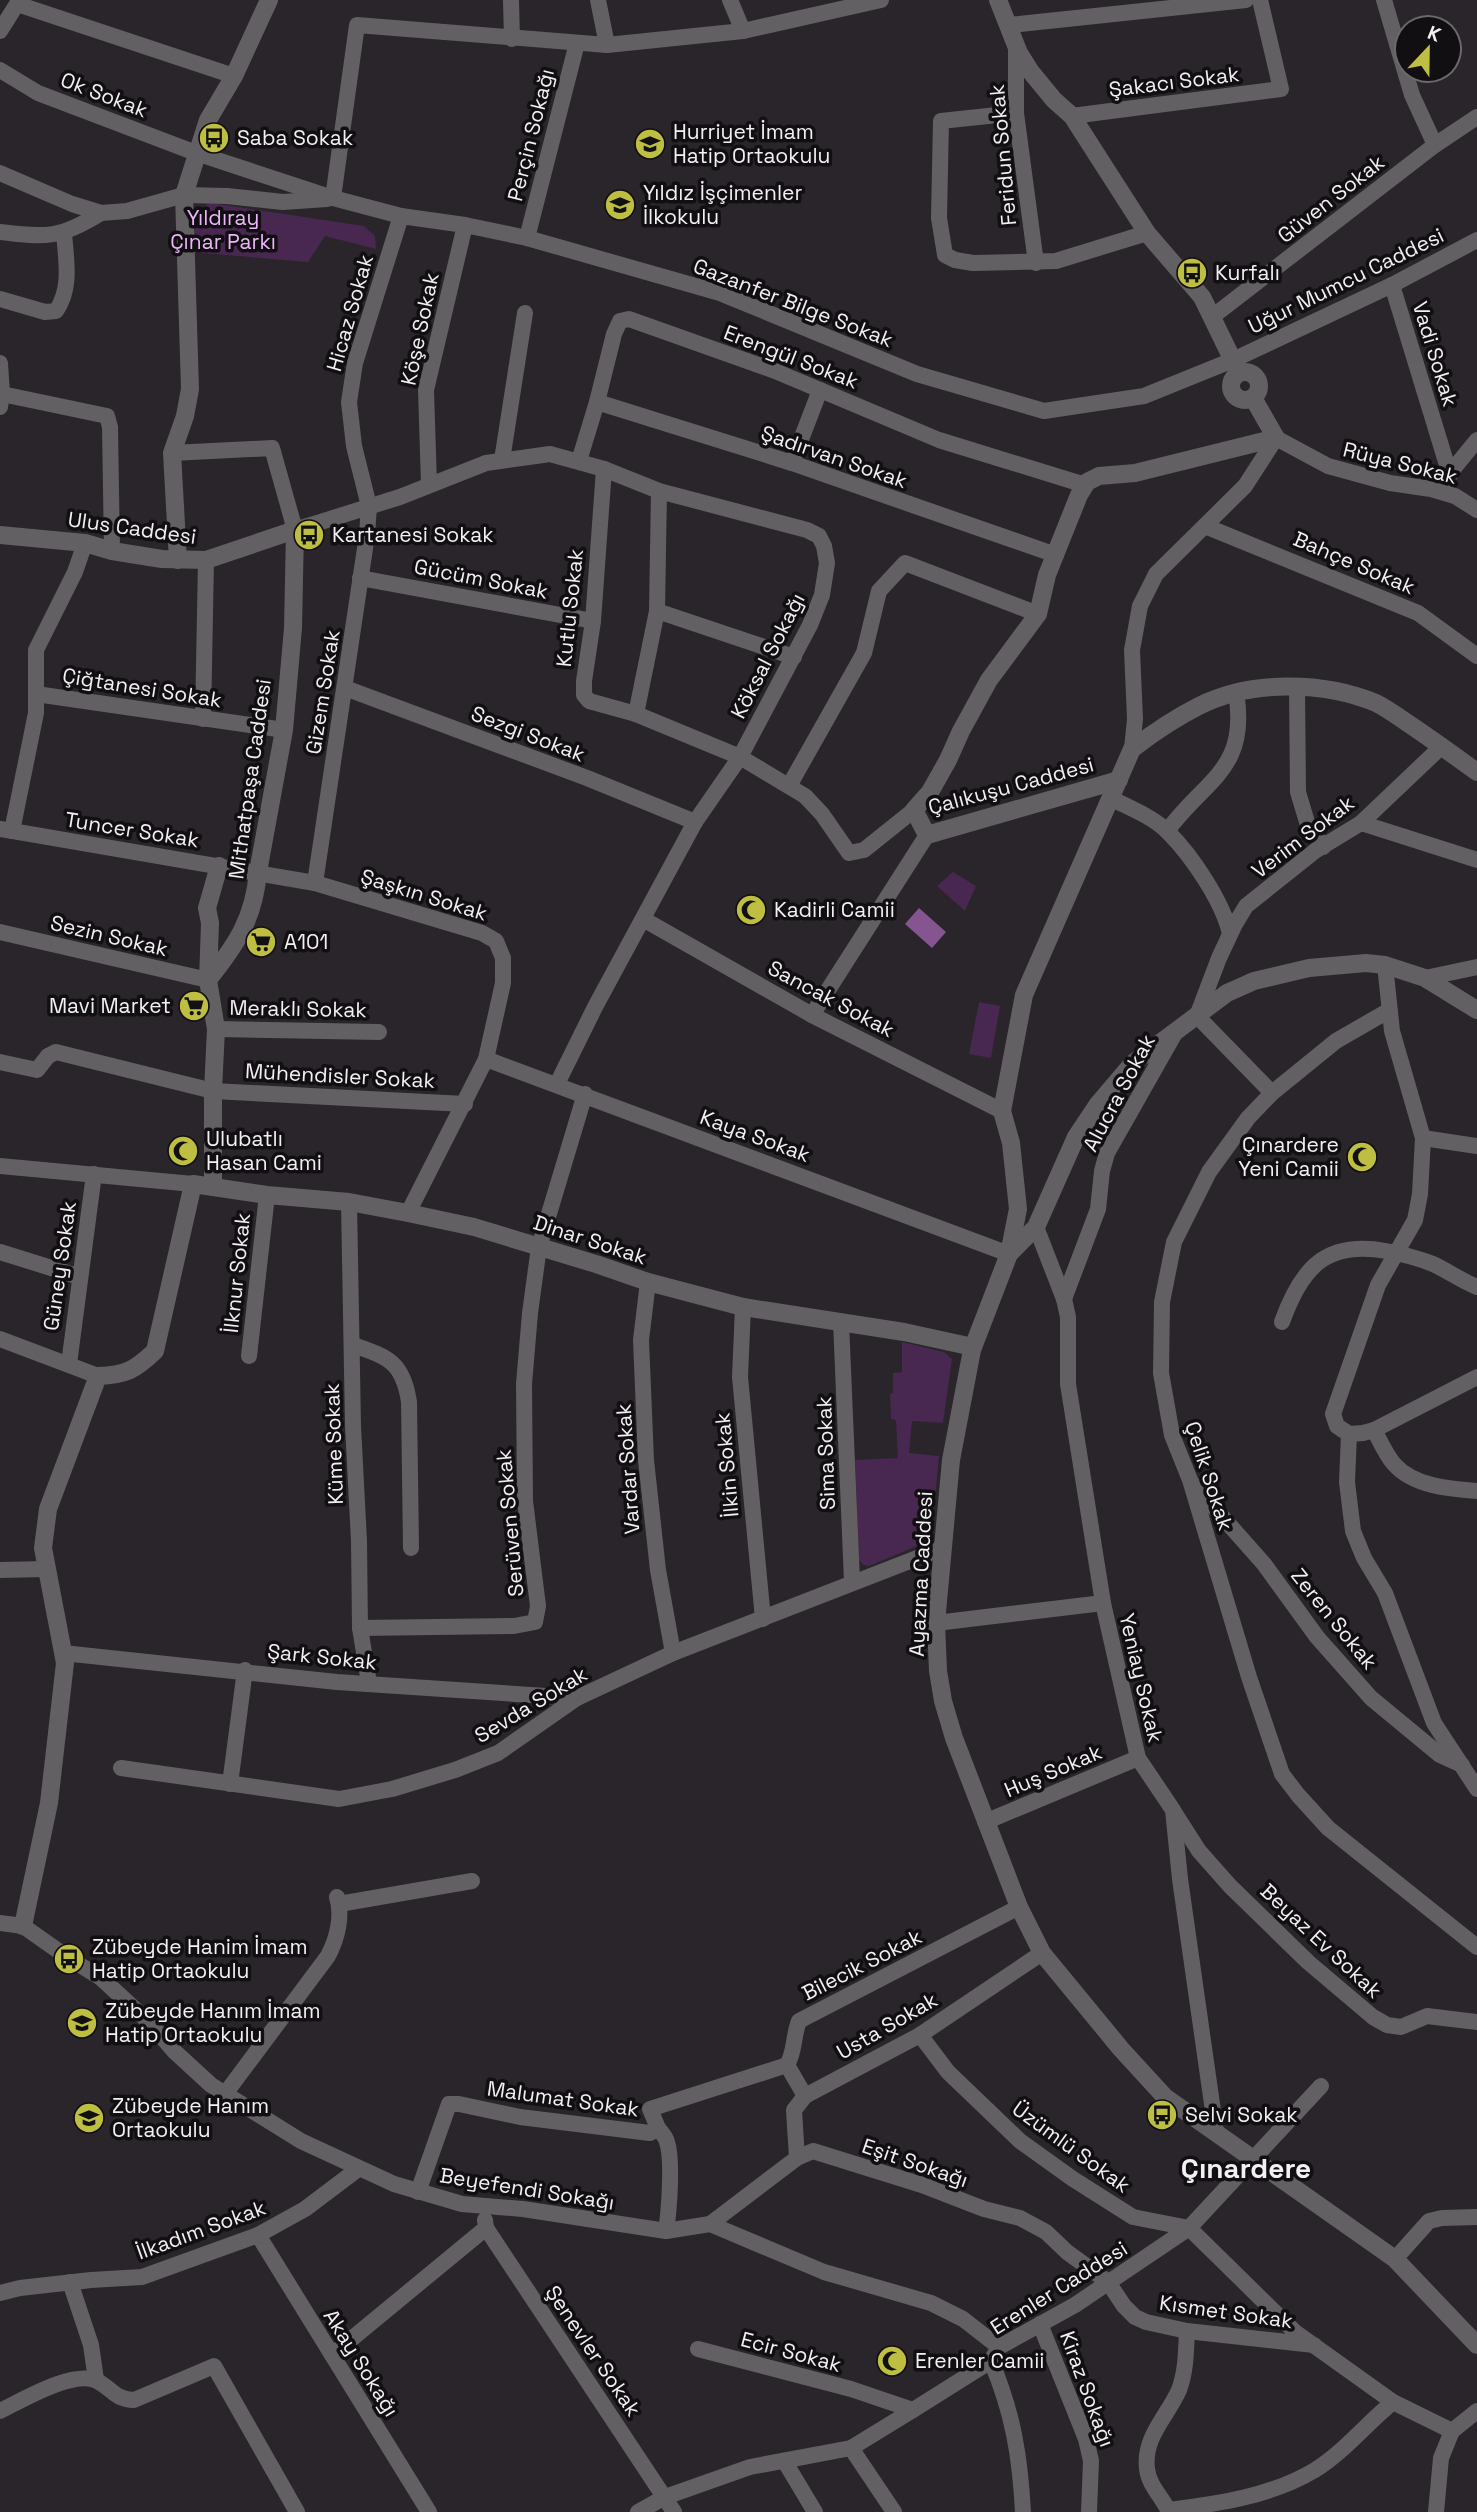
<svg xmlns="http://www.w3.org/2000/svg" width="1477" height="2512" font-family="'Space Grotesk',sans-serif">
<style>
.green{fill:#482850}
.water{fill:#855591}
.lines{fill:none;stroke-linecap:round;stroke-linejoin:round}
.minor{stroke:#626063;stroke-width:16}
.tertiary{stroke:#626063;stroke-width:18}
.labels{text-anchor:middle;stroke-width:7;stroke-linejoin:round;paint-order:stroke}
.street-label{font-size:21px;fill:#f3f0f4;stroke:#110f11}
.poi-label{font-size:21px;fill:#f3f0f4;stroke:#110f11;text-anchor:start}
.park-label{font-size:21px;fill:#edb6fa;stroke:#110f11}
.district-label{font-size:28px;font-weight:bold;fill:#f3f0f4;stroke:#110f11}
</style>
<rect width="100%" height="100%" fill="#29252a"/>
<g class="green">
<path d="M210 203 364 226 375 236 376 249 325 236 308 262 191 252C192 232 189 212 210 203Z"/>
<path d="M953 872 976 886 965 911 937 886Z"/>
<path d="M979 1002 1000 1006 991 1058 969 1054Z"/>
<path d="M902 1342 944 1352 952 1359 943 1423 912 1421 909 1453 939 1456 931 1540 869 1566 864 1565 859 1560 855 1460 898 1458 896 1420 891 1419 890 1394 893 1393V1373L902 1372Z"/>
</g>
<path class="water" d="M919 908 946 932 932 948 905 924Z"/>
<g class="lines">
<g class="minor">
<path d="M511 0 512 39"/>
<path d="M598 0 607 45"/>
<path d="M730 0 743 31"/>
<path d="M1384 0 1412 95 1435 145"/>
<path d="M1010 25 1246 0"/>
<path d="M0 31 17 4 234 76"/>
<path d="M1016 45V113L1036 263"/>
<path d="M0 70 38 93 196 153 333 198 401 216 465 225 527 238 720 293 917 374 1044 411 1144 396 1233 360 1392 285 1477 240"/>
<path d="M1016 113 941 121 939 218 945 255 955 260 973 263 1056 261 1147 233"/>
<path d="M1072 116 1281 89 1260 0"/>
<path d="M0 173 72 204 101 213 127 211 184 195 227 196 283 202 327 199"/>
<path d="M333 198 357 25 607 45 743 31 881 0"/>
<path d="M0 232C46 238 61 238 101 213"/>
<path d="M527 238 577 43"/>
<path d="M1392 285 1450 475"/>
<path d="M0 299 45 312 56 311C72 288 66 260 64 233"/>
<path d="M1212 317 1435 145 1477 117"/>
<path d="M0 363 2 394 0 407"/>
<path d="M2 394 107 416 110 427 112 551"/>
<path d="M597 402 792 463 1056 555"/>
<path d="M172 453 272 448 295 530 400 497 486 463 550 454 604 469 659 491 807 530 819 536 824 546 827 563 822 595 810 625 740 757 695 822 595 1007 557 1084"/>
<path d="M502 460 525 313"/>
<path d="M579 461 597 402 614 334 620 321 629 319 775 371 939 440 1085 485"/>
<path d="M792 463 820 390"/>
<path d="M604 469 593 621 584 681V695L589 701 636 714 740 757 805 796 822 814 849 853 864 850 914 810"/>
<path d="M1445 479 1477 440"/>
<path d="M429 485 426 390 465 225"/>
<path d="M1205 526 1418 613 1477 656"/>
<path d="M360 578 593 621"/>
<path d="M657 611 794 657"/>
<path d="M345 688 587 778 695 822"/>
<path d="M1297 688 1298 792 1307 822 1323 847"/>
<path d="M36 694 284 730"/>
<path d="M636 714 657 611 659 491"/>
<path d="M203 719 206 560"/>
<path d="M1132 749 1135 719 1132 650 1140 606 1156 574 1245 486 1276 438 1328 466 1390 483 1431 489 1455 496 1477 510"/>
<path d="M789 786 864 653 879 591 905 563 1038 614"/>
<path d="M1112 799C1130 808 1153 817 1168 832 1192 856 1223 902 1230 934"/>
<path d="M1361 823 1477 860"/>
<path d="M0 829 315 883 482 933 496 941 503 958V983L486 1059 408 1213"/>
<path d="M12 831 36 713V650L75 572 85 543"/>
<path d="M1167 831C1206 778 1249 770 1236 692"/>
<path d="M315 883 367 535 369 506 354 446 349 402 355 363 401 216"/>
<path d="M643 919 812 1015 1002 1111"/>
<path d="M0 932 208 980"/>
<path d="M1425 978 1477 967"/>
<path d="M1388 1011 1336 1041 1272 1093 1248 1118 1209 1172 1174 1242 1162 1302 1161 1373 1172 1435 1190 1480 1249 1677 1282 1774 1298 1795 1328 1828 1477 1947"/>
<path d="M812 1015 927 835"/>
<path d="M216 1029 379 1032"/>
<path d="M486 1059 1009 1254"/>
<path d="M0 1062 37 1070 48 1056 56 1052 213 1091 465 1104"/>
<path d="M1272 1093 1197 1016 1219 958 1234 926 1246 906 1315 851 1361 823 1442 746"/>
<path d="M1423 1138 1477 1146"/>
<path d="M0 1166 193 1184"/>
<path d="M349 1202 353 1426 359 1541 360 1628 369 1683"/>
<path d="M1036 1227 1064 1299 1068 1317V1384L1103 1603 1138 1758 1173 1810 1180 1879 1216 2132"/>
<path d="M0 1252 80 1277"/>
<path d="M648 1282 641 1340 646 1460 658 1570 673 1653"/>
<path d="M1064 1299 1098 1209 1102 1171 1107 1153 1175 1033"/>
<path d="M743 1307 740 1377 763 1619"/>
<path d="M841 1322 852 1581"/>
<path d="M1282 1322C1301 1269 1325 1240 1386 1251 1402 1254 1418 1258 1433 1264 1448 1271 1462 1281 1477 1287"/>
<path d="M0 1339 98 1376"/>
<path d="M353 1345C388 1357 403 1362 409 1402L411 1548"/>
<path d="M249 1356 267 1195"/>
<path d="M69 1364 94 1174"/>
<path d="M1374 1430C1380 1441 1386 1455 1394 1464 1413 1486 1449 1489 1477 1491"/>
<path d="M1349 1434 1337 1426 1333 1414 1378 1285 1415 1220 1420 1194 1423 1138 1392 1031 1385 965"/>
<path d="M1349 1434 1347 1482 1353 1531 1364 1558 1385 1593 1434 1723 1477 1789"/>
<path d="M1349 1434 1363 1433 1374 1430 1477 1377"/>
<path d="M1194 1485 1264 1564 1317 1637 1371 1698 1440 1755 1462 1765"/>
<path d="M0 1570 46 1569"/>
<path d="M936 1623 1103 1603"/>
<path d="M360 1628 514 1626 535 1622 538 1606 525 1501 524 1384 530 1313 539 1247 585 1094"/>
<path d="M63 1653 337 1682 577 1698"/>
<path d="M121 1768 339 1799 392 1789 455 1770 498 1753 577 1698 673 1653 943 1548"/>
<path d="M230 1784 245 1670"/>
<path d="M1174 1812 1199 1851 1230 1886 1308 1962 1373 2017 1387 2025 1401 2027 1427 2016 1477 2022"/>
<path d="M985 1822 1138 1758"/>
<path d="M339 1904 472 1881"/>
<path d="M0 1923 23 1926 67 1957 101 1978 150 2023 174 2051 211 2085 301 2141 394 2184 462 2204 523 2209 666 2231 710 2224 824 2272 931 2303 963 2319 999 2347"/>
<path d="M920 2035 948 2072 1020 2141 1073 2179 1133 2217 1189 2228 1295 2332 1393 2402 1452 2431"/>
<path d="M787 2065 805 2096"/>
<path d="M225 2094 328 1956C337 1939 343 1916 337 1897"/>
<path d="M658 2128 650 2109 787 2065C795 2052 793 2036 799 2021L1019 1907"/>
<path d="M797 2158 794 2110 805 2096 920 2035 1042 1953"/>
<path d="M418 2192 449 2104H459L520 2117 650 2133 658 2128C661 2132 666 2137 667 2142 673 2160 669 2212 666 2231"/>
<path d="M710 2224 797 2158 813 2151 922 2185 984 2209 1020 2218 1046 2232 1067 2252 1108 2282 1124 2306 1135 2317 1146 2322 1187 2331 1314 2345"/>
<path d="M486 2228 674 2512"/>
<path d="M258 2235 429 2512"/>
<path d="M1395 2259 1429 2221 1442 2218 1477 2217"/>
<path d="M70 2282 91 2345 96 2380"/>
<path d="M0 2293 20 2288 91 2280 142 2277 258 2235 305 2209 358 2169"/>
<path d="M1040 2324 1086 2439 1091 2461 1089 2512"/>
<path d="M698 2349 851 2389 913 2410"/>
<path d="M332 2355 486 2228 485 2220"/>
<path d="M991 2361C1013 2413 1020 2456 1023 2512"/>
<path d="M0 2411C21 2401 74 2369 97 2381 113 2389 114 2399 134 2400L214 2366 297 2512"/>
<path d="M851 2448 894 2512"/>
<path d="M785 2462 815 2512"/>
<path d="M1169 2510C1217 2504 1272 2496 1315 2470 1344 2452 1366 2424 1393 2402"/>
<path d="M638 2512 665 2497 750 2467 851 2448 913 2410 991 2361 999 2347 1075 2305 1189 2228 1321 2086"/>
<path d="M1169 2512C1163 2498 1149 2486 1147 2469 1143 2437 1167 2417 1179 2390 1186 2372 1186 2351 1187 2331"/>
<path d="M1436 2512 1441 2458 1452 2431 1477 2411"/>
</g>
<g class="tertiary">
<path d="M998 0 1019 53 1031 72 1054 100 1072 116 1147 233 1202 297 1239 373"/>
<circle cx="1245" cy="386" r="14"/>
<path d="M0 535 85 543 112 551 162 559 206 560 295 530 293 628 284 730 258 872C254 919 236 945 208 980"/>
<path d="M178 560 172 453 185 416 190 389 184 195 208 120 234 76 269 0"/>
<path d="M1119 780 927 835 914 810 930 792 948 760 961 731 989 680 1038 614 1047 575 1079 495 1087 482 1099 476 1135 473 1276 438 1253 398"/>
<path d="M1477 1010 1425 978 1385 965 1366 963 1309 968 1254 981 1227 993 1132 1064 1098 1104 1076 1137 1036 1227 1009 1254 972 1350 951 1460 936 1623 938 1671 943 1701 954 1738 1019 1907 1042 1953 1121 2049 1165 2097 1395 2259 1477 2345"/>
<path d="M213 1187V1091L216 1029 208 980 210 923 207 908 219 866"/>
<path d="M1009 1254 1018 1209 1011 1143 1002 1111 1024 995 1132 749C1153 733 1175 718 1199 706 1251 680 1323 681 1376 703 1388 709 1400 718 1412 726 1434 741 1455 756 1477 772"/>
<path d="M23 1926 49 1803 65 1663 43 1548 48 1509 98 1376C126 1375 135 1370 155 1351L193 1184 267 1195 349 1202 408 1213 474 1227 596 1264 648 1282 743 1307 904 1332 973 1347"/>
</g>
</g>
<defs>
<g id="bus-disc" transform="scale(1.575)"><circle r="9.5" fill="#bebe42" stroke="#110f11"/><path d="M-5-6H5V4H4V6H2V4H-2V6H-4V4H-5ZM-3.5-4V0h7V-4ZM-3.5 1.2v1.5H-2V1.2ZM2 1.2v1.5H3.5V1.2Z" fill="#111"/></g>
<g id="school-disc" transform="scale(1.575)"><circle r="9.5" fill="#bebe42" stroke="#110f11"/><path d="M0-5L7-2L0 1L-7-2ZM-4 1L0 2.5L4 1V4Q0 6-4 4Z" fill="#111"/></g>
<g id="mosque-disc" transform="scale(1.575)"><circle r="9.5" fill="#bebe42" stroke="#110f11"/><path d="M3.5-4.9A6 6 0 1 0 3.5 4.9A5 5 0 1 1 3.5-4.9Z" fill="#111"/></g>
<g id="supermarket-disc" transform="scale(1.575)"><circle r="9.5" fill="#bebe42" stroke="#110f11"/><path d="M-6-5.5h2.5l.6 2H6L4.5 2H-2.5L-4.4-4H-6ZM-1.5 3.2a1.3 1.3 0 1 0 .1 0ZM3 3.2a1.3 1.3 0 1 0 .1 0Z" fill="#111"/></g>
</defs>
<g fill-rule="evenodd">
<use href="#bus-disc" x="214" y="138"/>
<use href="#school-disc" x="650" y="144"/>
<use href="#school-disc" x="620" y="205"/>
<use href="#bus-disc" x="1192" y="273"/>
<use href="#bus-disc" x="309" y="535"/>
<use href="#mosque-disc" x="751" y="910"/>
<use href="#supermarket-disc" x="261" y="942"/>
<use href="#supermarket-disc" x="194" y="1006"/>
<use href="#mosque-disc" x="183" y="1151"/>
<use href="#mosque-disc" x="1362" y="1157"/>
<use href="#bus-disc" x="69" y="1959"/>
<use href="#school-disc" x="82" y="2023"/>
<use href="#bus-disc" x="1162" y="2115"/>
<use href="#school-disc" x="89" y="2118"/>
<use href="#mosque-disc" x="892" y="2361"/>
</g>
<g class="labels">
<g class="street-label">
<text transform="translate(1174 82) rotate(-7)" y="7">Şakacı Sokak</text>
<text transform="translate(104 95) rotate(21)" y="7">Ok Sokak</text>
<text transform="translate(531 135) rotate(-76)" y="7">Perçin Sokağı</text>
<text transform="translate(1003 155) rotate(-95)" y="7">Feridun Sokak</text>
<text transform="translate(1331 199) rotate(-38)" y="7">Güven Sokak</text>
<text transform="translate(1346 281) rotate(-26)" y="7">Uğur Mumcu Caddesi</text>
<text transform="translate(793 303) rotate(21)" y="7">Gazanfer Bilge Sokak</text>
<text transform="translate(350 313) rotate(-74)" y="7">Hicaz Sokak</text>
<text transform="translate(420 329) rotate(-78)" y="7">Köşe Sokak</text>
<text transform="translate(1435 354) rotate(73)" y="7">Vadi Sokak</text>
<text transform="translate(791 357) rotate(21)" y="7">Erengül Sokak</text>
<text transform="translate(834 457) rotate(19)" y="7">Şadırvan Sokak</text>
<text transform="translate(1400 463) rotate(14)" y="7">Rüya Sokak</text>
<text transform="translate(132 528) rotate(8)" y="7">Ulus Caddesi</text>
<text transform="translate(1354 563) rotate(23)" y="7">Bahçe Sokak</text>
<text transform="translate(481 579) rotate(11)" y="7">Gücüm Sokak</text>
<text transform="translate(570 608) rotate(-84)" y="7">Kutlu Sokak</text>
<text transform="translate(768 656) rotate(-63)" y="7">Köksal Sokağı</text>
<text transform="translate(142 688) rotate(9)" y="7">Çiğtanesi Sokak</text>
<text transform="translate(323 692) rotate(-81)" y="7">Gizem Sokak</text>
<text transform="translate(528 734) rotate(21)" y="7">Sezgi Sokak</text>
<text transform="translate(250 779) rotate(-82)" y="7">Mithatpaşa Caddesi</text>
<text transform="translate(1011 786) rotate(-15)" y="7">Çalıkuşu Caddesi</text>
<text transform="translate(132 830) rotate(9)" y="7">Tuncer Sokak</text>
<text transform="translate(1303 837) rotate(-37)" y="7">Verim Sokak</text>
<text transform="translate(424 895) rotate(17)" y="7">Şaşkın Sokak</text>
<text transform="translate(109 936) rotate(13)" y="7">Sezin Sokak</text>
<text transform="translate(831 999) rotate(28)" y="7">Sancak Sokak</text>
<text transform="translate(298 1009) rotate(1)" y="7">Meraklı Sokak</text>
<text transform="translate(340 1076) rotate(3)" y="7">Mühendisler Sokak</text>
<text transform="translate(1119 1093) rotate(-62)" y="7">Alucra Sokak</text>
<text transform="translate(755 1136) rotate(20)" y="7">Kaya Sokak</text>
<text transform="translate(590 1240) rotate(18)" y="7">Dinar Sokak</text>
<text transform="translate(60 1266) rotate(-82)" y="7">Güney Sokak</text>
<text transform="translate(237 1273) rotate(-84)" y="7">İlknur Sokak</text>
<text transform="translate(334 1444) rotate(-92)" y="7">Küme Sokak</text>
<text transform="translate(826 1453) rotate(-92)" y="7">Sima Sokak</text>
<text transform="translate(727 1465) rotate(-95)" y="7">İlkin Sokak</text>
<text transform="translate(628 1469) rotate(-94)" y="7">Vardar Sokak</text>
<text transform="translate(1209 1476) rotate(72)" y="7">Çelik Sokak</text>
<text transform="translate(510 1523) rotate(-95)" y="7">Serüven Sokak</text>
<text transform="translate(921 1574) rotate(-87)" y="7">Ayazma Caddesi</text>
<text transform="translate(1334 1619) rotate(51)" y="7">Zeren Sokak</text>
<text transform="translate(322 1657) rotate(6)" y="7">Şark Sokak</text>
<text transform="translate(1141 1678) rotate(77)" y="7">Yeniay Sokak</text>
<text transform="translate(531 1705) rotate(-31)" y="7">Sevda Sokak</text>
<text transform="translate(1053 1771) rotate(-23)" y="7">Huş Sokak</text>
<text transform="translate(1321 1941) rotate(43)" y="7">Beyaz Ev Sokak</text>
<text transform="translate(862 1965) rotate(-27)" y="7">Bilecik Sokak</text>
<text transform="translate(887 2026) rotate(-30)" y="7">Usta Sokak</text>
<text transform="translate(563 2099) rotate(8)" y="7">Malumat Sokak</text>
<text transform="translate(1071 2147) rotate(36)" y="7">Üzümlü Sokak</text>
<text transform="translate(915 2163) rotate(19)" y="7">Eşit Sokağı</text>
<text transform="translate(527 2189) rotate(9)" y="7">Beyefendi Sokağı</text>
<text transform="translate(201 2230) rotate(-20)" y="7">İlkadım Sokak</text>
<text transform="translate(1059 2288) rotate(-32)" y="7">Erenler Caddesi</text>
<text transform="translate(1226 2312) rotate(8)" y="7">Kısmet Sokak</text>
<text transform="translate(593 2351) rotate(56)" y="7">Şenevler Sokak</text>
<text transform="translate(791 2352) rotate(15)" y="7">Ecir Sokak</text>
<text transform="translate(361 2363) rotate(58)" y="7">Akay Sokağı</text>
<text transform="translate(1087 2389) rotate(70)" y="7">Kiraz Sokağı</text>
</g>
<g class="poi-label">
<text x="673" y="139">Hurriyet İmam<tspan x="673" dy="24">Hatip Ortaokulu</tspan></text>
<text x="237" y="145">Saba Sokak</text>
<text x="643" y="200">Yıldız İşçimenler<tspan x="643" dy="24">İlkokulu</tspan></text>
<text x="1215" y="280">Kurfalı</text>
<text x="332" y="542">Kartanesi̇ Sokak</text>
<text x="774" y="917">Kadirli Camii</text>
<text x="284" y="949">A101</text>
<text x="171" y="1013" text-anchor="end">Mavi Market</text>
<text x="206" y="1146">Ulubatlı<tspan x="206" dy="24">Hasan Cami</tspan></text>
<text x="1339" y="1152" text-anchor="end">Çınardere<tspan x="1339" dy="24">Yeni Camii</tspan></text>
<text x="92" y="1954">Zübeyde Hanim İmam<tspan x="92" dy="24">Hati̇p Ortaokulu</tspan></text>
<text x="105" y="2018">Zübeyde Hanım İmam<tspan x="105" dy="24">Hatip Ortaokulu</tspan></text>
<text x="112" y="2113">Zübeyde Hanım<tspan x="112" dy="24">Ortaokulu</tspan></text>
<text x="1185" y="2122">Selvi Sokak</text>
<text x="915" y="2368">Erenler Camii</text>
</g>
<g class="park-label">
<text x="223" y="225">Yıldıray<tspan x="223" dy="24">Çınar Parkı</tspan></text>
</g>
<g class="district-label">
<text x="1246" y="2178">Çınardere</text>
</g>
</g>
<g transform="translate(1428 49) rotate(22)"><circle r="33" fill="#110f11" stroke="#6b696c" stroke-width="2"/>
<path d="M0-5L12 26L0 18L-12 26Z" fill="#bebe42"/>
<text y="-10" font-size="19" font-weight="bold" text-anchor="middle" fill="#f3f0f4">K</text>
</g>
</svg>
